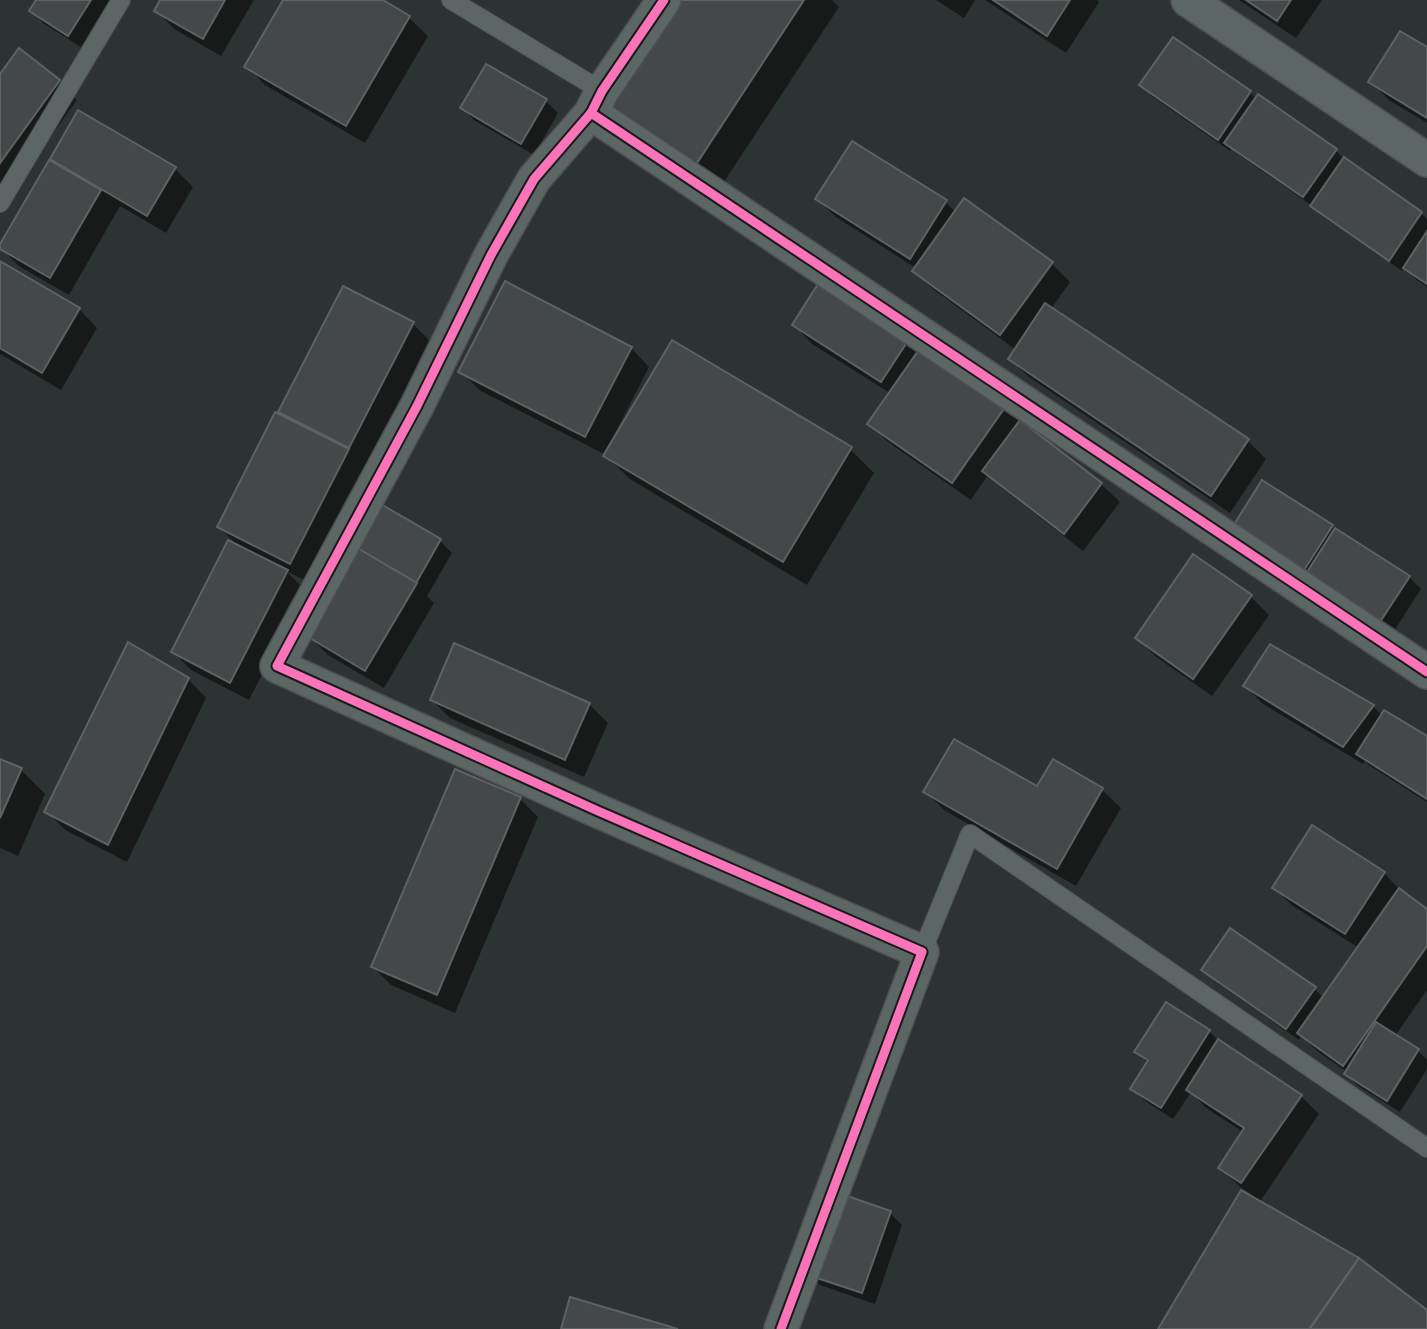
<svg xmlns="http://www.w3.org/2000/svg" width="1427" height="1329" font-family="'PT Sans Narrow',sans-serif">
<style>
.shadow{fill:#0007}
.building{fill:#444848;stroke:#5e6262;stroke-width:2}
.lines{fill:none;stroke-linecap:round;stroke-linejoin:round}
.service-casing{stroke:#4c504f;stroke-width:20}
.minor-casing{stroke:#4c504f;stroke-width:36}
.service{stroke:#5b6665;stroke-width:18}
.minor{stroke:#5b6665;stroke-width:33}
.cycleway-casing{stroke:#171b1a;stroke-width:13}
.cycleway{stroke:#fb73b8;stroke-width:9}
</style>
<rect width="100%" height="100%" fill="#2d3232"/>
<g class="shadow">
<path d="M38 0H110L81 47 43 23 31 11Z"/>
<path d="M162 0H254L221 56 174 29 156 10Z"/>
<path d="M285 0H379L409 18 428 36 365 143 265 85 247 66Z"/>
<path d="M672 0H832L839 7 718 191 625 131Z"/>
<path d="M936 0H975L964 18Z"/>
<path d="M985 0H1097L1099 2 1066 53Z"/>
<path d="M1239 0H1322L1296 38Z"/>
<path d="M1173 39 1250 93 1257 99 1258 97 1336 151 1346 161 1421 213 1427 219V287L1417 280 1404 267 1402 271 1325 218 1314 207 1239 155 1232 148 1230 151 1153 97 1141 85Z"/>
<path d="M1427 49V123L1389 100 1371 82Z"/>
<path d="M486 66 546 101 558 113 534 155 474 120 462 108Z"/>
<path d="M0 77 59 82 77 100 0 207Z"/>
<path d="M78 113 175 169 193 187 166 233 120 206 69 295 19 266 0 247Z"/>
<path d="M817 199 946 202 956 213 965 201 1052 264 1070 282 1051 309 1248 441 1266 459 1230 513 1029 377 1010 359 1016 350 933 289 914 271 916 268 836 217Z"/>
<path d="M0 263 79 309 97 328 61 390 0 354Z"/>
<path d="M824 278 1025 423 1023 425 1101 484 1120 502 1083 551 1003 489 988 475 971 500 888 442 869 423 890 393 812 344 794 325Z"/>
<path d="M413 324 431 342 308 582 286 571 305 590 249 700 191 670 173 652 238 546 219 527 289 420 280 412Z"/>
<path d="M631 348 649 367 611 441 613 443 850 449 874 473 807 585 630 479 604 454 479 390 461 371Z"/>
<path d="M379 505 440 541 452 553 427 596 434 603 384 688 328 655 310 637 360 550Z"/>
<path d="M1332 526 1337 531 1409 577 1421 589 1389 639 1243 546Z"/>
<path d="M1250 596 1269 615 1212 696 1155 656 1137 638Z"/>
<path d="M188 679 206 698 127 862 65 830 47 811Z"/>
<path d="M1245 686 1373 706 1383 716 1427 738V802L1370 766 1365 761 1363 764 1263 704Z"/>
<path d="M432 700 589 704 608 723 584 777 450 718Z"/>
<path d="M0 761 21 770 45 794 18 856 0 848Z"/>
<path d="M1053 762 1102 790 1121 808 1076 886 944 810 926 792 1038 789Z"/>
<path d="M520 799 538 817 455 1013 391 985 373 967Z"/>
<path d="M1384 873 1402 892 1427 911V990L1395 1036 1418 1051 1427 1060V1069L1400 1112 1358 1086 1346 1074 1347 1072 1317 1051 1302 1036 1299 1040 1216 982 1203 970 1314 989 1324 998 1359 948 1293 906 1274 888Z"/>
<path d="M1209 1031 1222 1044 1301 1096 1319 1114 1259 1203 1358 1260 1427 1312V1329H1160L1254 1196 1239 1186 1220 1168 1243 1132 1206 1108 1191 1092 1173 1119 1145 1101 1132 1089 1148 1063 1137 1051Z"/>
<path d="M890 1213 902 1225 875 1304 820 1285 807 1273Z"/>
</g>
<g class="building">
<path d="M36 0H91L68 36 29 11Z"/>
<path d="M160 0H225L203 39 154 11Z"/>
<path d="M283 0H383L410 16 346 126 244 67Z"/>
<path d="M670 0H804L693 169 599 107Z"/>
<path d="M993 0H1070L1047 36Z"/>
<path d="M1246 0H1291L1277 21Z"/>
<path d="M1400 31 1427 47V118L1368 82Z"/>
<path d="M1173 37 1251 91 1218 140 1139 85Z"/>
<path d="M19 48 60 80 0 163V74Z"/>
<path d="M486 64 547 99 521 144 460 108Z"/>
<path d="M1258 94 1337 149 1303 197 1224 143Z"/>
<path d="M78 110 176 167 147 216 50 159Z"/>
<path d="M852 141 947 200 910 259 815 199Z"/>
<path d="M1344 157 1422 212 1389 261 1310 206Z"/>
<path d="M49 160 101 190 50 278 0 249V244Z"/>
<path d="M964 198 1053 262 1000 335 912 271Z"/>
<path d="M1427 231V284L1403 268Z"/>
<path d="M0 261 80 308 42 373 0 348Z"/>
<path d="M823 276 913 333 881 382 792 325Z"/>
<path d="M505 281 632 347 585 437 458 372Z"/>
<path d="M343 286 414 322 349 448 278 412Z"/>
<path d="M1045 303 1249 439 1211 496 1008 359Z"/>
<path d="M672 340 852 447 783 562 603 456Z"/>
<path d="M923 344 1008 403 952 483 867 424Z"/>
<path d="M275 412 349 449 290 564 217 527Z"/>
<path d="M1020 420 1102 483 1064 534 982 471Z"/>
<path d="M1262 480 1333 525 1299 578 1228 534Z"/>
<path d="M379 503 441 539 416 583 353 546Z"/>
<path d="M1335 528 1410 576 1376 628 1302 580Z"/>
<path d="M228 540 288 570 230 683 171 652Z"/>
<path d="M359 549 417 583 365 671 308 637Z"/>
<path d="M1193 554 1252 595 1193 679 1135 638Z"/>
<path d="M128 642 189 678 108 845 44 812Z"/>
<path d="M454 643 590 703 565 760 430 700Z"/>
<path d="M1270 644 1374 705 1343 747 1243 686Z"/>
<path d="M1384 710 1427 736V799L1356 754Z"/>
<path d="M954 739 1037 786 1053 759 1103 788 1057 869 923 792Z"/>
<path d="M0 759 22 768 0 818Z"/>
<path d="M455 769 521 797 437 995 371 967Z"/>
<path d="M1312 825 1385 872 1345 934 1272 888Z"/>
<path d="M1399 888 1427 909V946L1343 1066 1297 1033Z"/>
<path d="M1230 928 1316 987 1286 1029 1201 970Z"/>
<path d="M1166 1002 1210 1030 1161 1108 1130 1089 1148 1060 1134 1052Z"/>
<path d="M1376 1022 1419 1049 1387 1101 1344 1074Z"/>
<path d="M1218 1039 1302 1095 1241 1183 1218 1168 1244 1128 1186 1090Z"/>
<path d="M1241 1190 1359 1258 1309 1329H1158Z"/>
<path d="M833 1191 891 1211 862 1293 805 1274Z"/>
<path d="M1359 1258 1427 1310V1329H1310Z"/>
<path d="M570 1297 678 1329H561Z"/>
</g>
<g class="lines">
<g class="service-casing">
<g id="service">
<path d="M451 0 602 91"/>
<path d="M0 203 121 0"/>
<path d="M922 952 970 834 1427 1148"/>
</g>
</g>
<g class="minor-casing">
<g id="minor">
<path d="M664 0 602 91 591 113 534 179 491 255 417 406 277 666 598 811 922 952 781 1329"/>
<path d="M1188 0 1427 160"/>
<path d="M591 113 1427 672"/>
</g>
</g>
<use href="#service" class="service"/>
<use href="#minor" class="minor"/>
<g class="cycleway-casing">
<g id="cycleway">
<path d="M664 0 602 91 591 113 534 179 491 255 417 406 277 666 598 811 922 952 781 1329"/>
<path d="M591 113 1427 672"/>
</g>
</g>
<use href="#cycleway" class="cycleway"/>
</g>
</svg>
